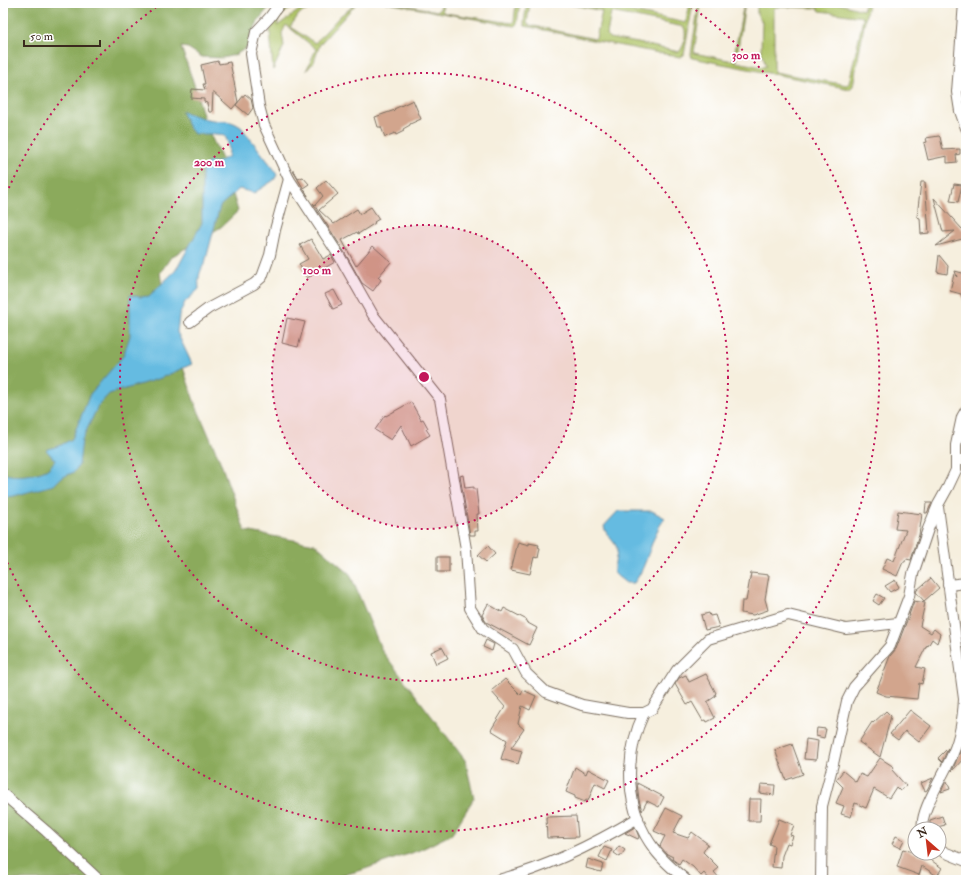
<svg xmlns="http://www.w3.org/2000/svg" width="969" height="883" font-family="'IM FELL Double Pica',serif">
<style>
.green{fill:#afc468;stroke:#757743;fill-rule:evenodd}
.forest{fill:#8baa5c;stroke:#636a3d}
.water{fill:#65bbe1;stroke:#507280}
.building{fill:#d2a58d}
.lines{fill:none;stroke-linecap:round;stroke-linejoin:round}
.minor-casing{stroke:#7c6f61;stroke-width:12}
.minor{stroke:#fff;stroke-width:10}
.ring{fill:none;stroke:#c2185b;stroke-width:2;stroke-dasharray:2 4}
.centre{fill:#c2185b;stroke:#fff;stroke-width:2}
.ring-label{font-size:12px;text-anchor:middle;font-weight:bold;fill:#c2185b;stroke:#fff;stroke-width:3.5;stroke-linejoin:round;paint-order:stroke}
</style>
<rect width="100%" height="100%" fill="#fff"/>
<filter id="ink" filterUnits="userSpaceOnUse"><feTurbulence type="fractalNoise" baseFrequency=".025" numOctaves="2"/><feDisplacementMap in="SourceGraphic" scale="8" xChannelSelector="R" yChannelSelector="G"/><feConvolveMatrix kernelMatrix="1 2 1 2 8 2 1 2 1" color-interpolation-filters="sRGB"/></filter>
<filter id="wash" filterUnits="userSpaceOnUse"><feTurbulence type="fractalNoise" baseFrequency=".012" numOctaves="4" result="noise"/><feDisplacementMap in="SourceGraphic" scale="16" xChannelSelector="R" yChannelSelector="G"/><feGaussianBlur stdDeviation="0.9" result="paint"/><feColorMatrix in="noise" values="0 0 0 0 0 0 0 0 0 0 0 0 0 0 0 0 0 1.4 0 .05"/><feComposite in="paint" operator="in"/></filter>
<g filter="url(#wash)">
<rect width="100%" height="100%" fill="#f6efde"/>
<g class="green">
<path d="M285 3H301C291 9 278 13 277 26L302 8 312 3H321L316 7 300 13 290 27 315 43 341 15 351 8 354 3H357L320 44 314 62 306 71 316 49 286 25 282 33 284 46 273 70 270 31 271 23Z"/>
<path d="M387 3H395L437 11 440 9 441 3H443L442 11 445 13 512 23 514 21 516 3H520L517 24 514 26Z"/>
<path d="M527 3H530L527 23 529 25 595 39 596 38 602 11 563 3H578L602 8 603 3H612L611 7 686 23 690 3H693L684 55 680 57 596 41 525 26 524 22ZM611 12 684 27C687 34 684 47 679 52L638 43 609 38 607 34Z"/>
<path d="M699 3H701L694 53 733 61 744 3H745L736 62 762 67 766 66 761 50 762 22 757 14V3H836L863 10 865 3H868L853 86 850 89 692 58 691 54ZM776 7 818 8 820 11 863 17V19L849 83 847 85 774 72V9Z"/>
</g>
<path class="forest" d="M3 3H273C259 19 254 23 251 45L235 55 222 58 202 57 188 48 181 47 195 87 206 126 223 161 238 211 221 227 171 257 160 273 167 318 194 401 220 461 245 531 315 544 350 574 382 651 465 760 474 798 452 834 420 850 362 870 325 880H3Z"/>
<g class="water">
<path d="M181 111C191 114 202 119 213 120 225 122 229 119 241 127L274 169 277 175 274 180 254 193 239 189 220 206 205 263C199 272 198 278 199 289L185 302 179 316 177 332 192 364 161 378 109 394 98 406 82 440 79 465 74 472 61 478 54 485 14 496 3 497V473C13 478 36 475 46 470 50 468 53 463 55 460L46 450 61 445 72 439 90 394 123 356 130 336V295L140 297 149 296 175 271 180 263 202 223V168L209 162 215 163 228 157C230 149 229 142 224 135L217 134H194L188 126Z"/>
<path d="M618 511H652L665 518C650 537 649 564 634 583H626C611 571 613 575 616 557 617 555 617 550 617 548 614 540 605 535 604 526Z"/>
</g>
<g id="blocks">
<g class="building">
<path d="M218 61 219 64 230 62 238 102 232 109 213 92 212 112H209L207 103 204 102V99L191 98 192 89 205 90 203 84H205L201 65Z"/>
<path d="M245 94 251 99 253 108 248 115 236 105Z"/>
<path d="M413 100 421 119 410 124V125L403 129 404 131 396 135 395 133 385 137 381 127H378L375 117 395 110 394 109Z"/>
<path d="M939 136 940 137 943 150 960 149V154L956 155 957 162 947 163V156L928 160 924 143 927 142 926 138Z"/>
<path d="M293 171H294L298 179 303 177 309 184 303 188 308 196Z"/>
<path d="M326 180 338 194 319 210 334 224 357 209 360 214 371 207 379 219 374 222 375 223 358 234 357 232 342 240 356 266 373 246 391 262 378 277 381 280 373 291 362 283 345 253 313 203 315 205 323 196 317 188Z"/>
<path d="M921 182H925L929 233 921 234 920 218 917 217Z"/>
<path d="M954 184 962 185 958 202 950 201Z"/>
<path d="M934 198 962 229 966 227V238L936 246 955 231 943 232Z"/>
<path d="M311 239 323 259 331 255 335 262 307 278 299 264 308 259 300 245Z"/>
<path d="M939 255 948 266 947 274 937 272Z"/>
<path d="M955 271 966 274V301L964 302 961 294 950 291 954 274 957 277Z"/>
<path d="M334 290 342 305 333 309 325 294Z"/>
<path d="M287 318 305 322 298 347 282 343Z"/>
<path d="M411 402 421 420 423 419 428 428 426 429 430 435 411 446 401 425 391 440 375 430 385 415 386 416Z"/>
<path d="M463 475 465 488 474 487V490L476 489 479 514H477L478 531H475V535H470L460 476Z"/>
<path d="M926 503H932L927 513H925Z"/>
<path d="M898 511 922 514 919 535 911 560 906 559 905 562H903L897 576 882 569 887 558 894 561 906 530 895 529Z"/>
<path d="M518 542 529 545V543L539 545 538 547 540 548 538 558 534 557 530 574 511 570Z"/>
<path d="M488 546 495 554 486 562 478 555Z"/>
<rect x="437" y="557" width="12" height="15"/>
<path d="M751 573 769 575 765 599 768 610 753 615 741 613 742 601H746Z"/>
<path d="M931 578 939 588 924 601 916 592 917 590Z"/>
<path d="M895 580 899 587 890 592 885 586Z"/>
<path d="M877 594 884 598 879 605 873 601Z"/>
<path d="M914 601 925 603 920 626 931 633 934 629 940 634 937 643 932 639 928 646 927 645 916 667 925 669 922 684 919 683 917 699 886 696 876 692 890 656 896 649 906 623 910 615H909Z"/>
<path d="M488 604 502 612 504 608 527 620 526 622 537 628 529 645 486 622 482 615Z"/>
<path d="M709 613 710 616 715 615 719 627 705 630 701 615Z"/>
<path d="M486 640 494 644 492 651 483 647Z"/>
<path d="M442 647 448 658 436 664 431 652Z"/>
<path d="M706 674 716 693 715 694 716 696 707 702 715 718 707 722 706 720 703 721 692 702 687 705 675 684 679 678 686 675 689 682Z"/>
<path d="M505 679 521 695 523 690 536 696 530 710 522 706 518 724 524 729 511 748 522 751 518 764 501 759 507 740 491 730 505 707 491 691Z"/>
<path d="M910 710 931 726 919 742 905 731 898 740 890 734Z"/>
<path d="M886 711 891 716 880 757 859 742 872 722 873 723Z"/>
<path d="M817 728 826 729 824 738 816 736Z"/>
<path d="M806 739 818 741 816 760 804 759Z"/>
<path d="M964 742 966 744V756L952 771Z"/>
<path d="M792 744 803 774 786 780 775 750Z"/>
<path d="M948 748 944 758 942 762 938 758Z"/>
<path d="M880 758 894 767 892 770 906 786 900 791 896 787 889 798 874 789 866 808 855 803 851 817 841 814 844 806 836 803 843 787 836 780 843 771 856 782 860 774 867 777Z"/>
<path d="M575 767 586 774 588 769 609 780 605 788 595 783 588 801 586 800 585 802 575 798V796L566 792Z"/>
<path d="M933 778 927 790 925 791 921 783Z"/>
<path d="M947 781 950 789 941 792 945 783Z"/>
<path d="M637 783 664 797 659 807 647 801 642 811 639 800Z"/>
<path d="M761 784 775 785 774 795 760 793Z"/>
<path d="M749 799H761L760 821H748Z"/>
<path d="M666 808 682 816 673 833 688 838 692 832 708 844 703 852 719 868 714 872 721 880H710L704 873 701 876 693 867 682 859 679 864 672 859 673 857 667 854 660 846 665 836 654 831Z"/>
<path d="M576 816 578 837 547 838 546 817Z"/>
<path d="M942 816 945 825 930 829V820Z"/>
<path d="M779 819 794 825 790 835 793 836 790 844 787 843 782 856 781 868 772 867 774 846 769 844Z"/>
<path d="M635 827 639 837 638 839 625 833Z"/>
<path d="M896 836 904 840 900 848 892 844Z"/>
<path d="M619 846 625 850 620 857 614 853Z"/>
<path d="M604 847 612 850 607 861 599 857Z"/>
<path d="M903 849 925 856 942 868 937 876 922 866 919 875 897 867Z"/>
<path d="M588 859 603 864 601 872 586 868Z"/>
</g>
</g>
</g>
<g filter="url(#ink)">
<use href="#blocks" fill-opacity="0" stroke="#7c6f61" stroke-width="1"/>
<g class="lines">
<g class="minor-casing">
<g id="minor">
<path d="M280 3 270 17 256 32 251 54 259 106 264 125 289 179 340 257 373 315 440 399 466 549 470 608 483 629 513 649 526 673 546 692 582 705 628 713H644L652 709 677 670 708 639 788 615 846 629 898 623"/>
<path d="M964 3 957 92 960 111 966 128"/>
<path d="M190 322 209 308 254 284 262 277 270 255 275 230 289 179"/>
<path d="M948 585 966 583"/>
<path d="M644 713C623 757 625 811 655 850 664 862 675 871 686 880"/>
<path d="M3 794 46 831 99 880"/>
<path d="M923 829C918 813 947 770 953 753 961 735 963 718 964 699L938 507"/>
<path d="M939 848 944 852 966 861"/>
<path d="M498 880C547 868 594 844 638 818"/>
<path d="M821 880 822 806 833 764 847 701 854 687 890 646 909 596 913 574 928 529 938 505 948 487 956 470V445L962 417 966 410"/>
</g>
</g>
<use href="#minor" class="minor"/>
</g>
</g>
<circle cx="424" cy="377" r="152" fill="#c2185b" fill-opacity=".12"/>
<g class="ring">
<circle cx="424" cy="377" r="152"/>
<circle cx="424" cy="377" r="304"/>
<path d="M4 199A456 456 0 0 1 162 3M686 3A456 456 0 1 1 4 555"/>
</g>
<circle cx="424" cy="377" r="6" class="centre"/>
<g class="ring-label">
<text x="746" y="59">300 m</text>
<text x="209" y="166">200 m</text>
<text x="317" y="274">100 m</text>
</g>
<rect width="969" height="883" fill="none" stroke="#fff" stroke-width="16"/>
<g transform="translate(927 841) rotate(332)"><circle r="19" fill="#ffffff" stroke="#b1aaa5"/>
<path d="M0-3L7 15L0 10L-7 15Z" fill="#c8321e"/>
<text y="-6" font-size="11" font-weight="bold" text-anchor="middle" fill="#3b2a1e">N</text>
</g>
<path d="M24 40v6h76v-6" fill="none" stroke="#3b2a1e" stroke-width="2"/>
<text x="30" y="40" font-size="12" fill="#3b2a1e" stroke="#ffffff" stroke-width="3" paint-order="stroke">50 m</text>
</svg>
